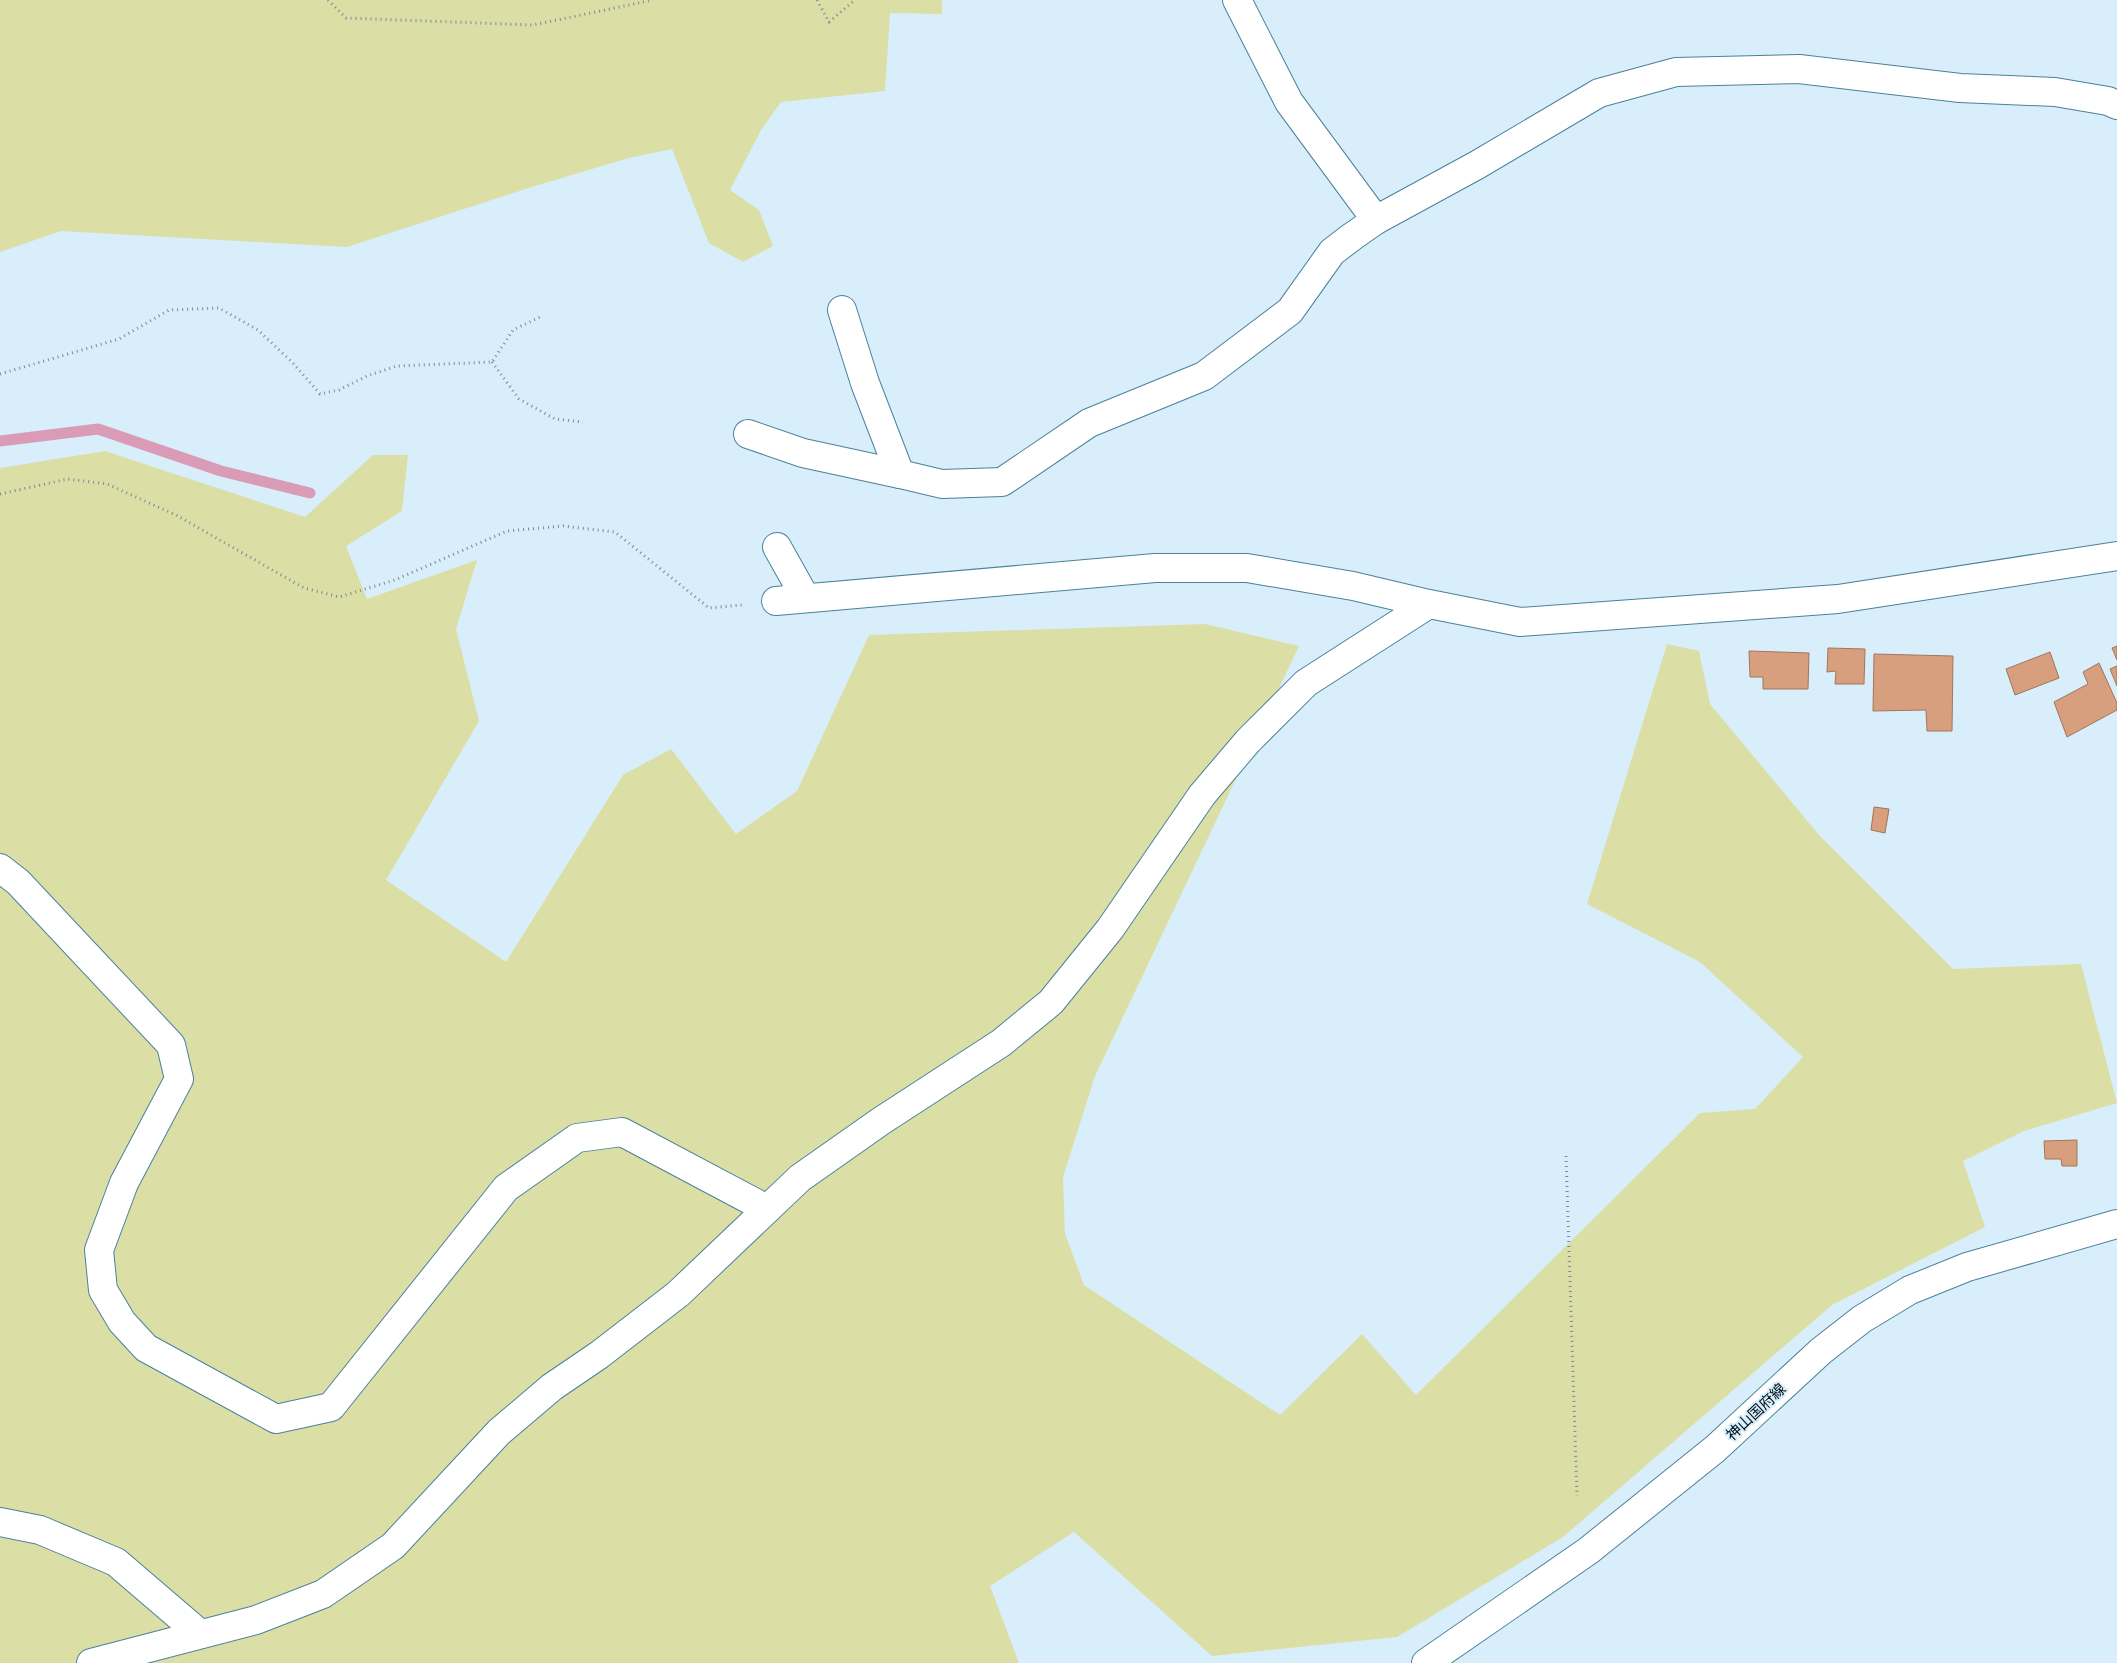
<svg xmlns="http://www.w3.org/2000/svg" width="2117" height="1663" font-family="Bitter,'Noto Sans JP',serif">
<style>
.green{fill:#dbdfa6}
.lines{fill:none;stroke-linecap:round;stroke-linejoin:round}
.stream{stroke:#d99bb6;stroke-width:11}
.building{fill:#d89f7f;stroke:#a3755b}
.minor-casing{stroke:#4b819b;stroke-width:30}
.secondary-casing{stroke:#4b819b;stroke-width:30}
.path{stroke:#798c97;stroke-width:3;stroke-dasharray:1 4;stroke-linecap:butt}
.minor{stroke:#fff;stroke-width:28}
.secondary{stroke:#fff;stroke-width:28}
.labels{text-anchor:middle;stroke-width:4;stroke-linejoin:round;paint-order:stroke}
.street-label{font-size:15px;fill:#000f19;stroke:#d8eefa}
</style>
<rect width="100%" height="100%" fill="#d8eefa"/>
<g class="green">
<path d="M0 0H942V14L890 13 885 91 781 102 761 130 730 190 759 210 773 246 743 262 709 243 672 149 629 158 535 186 347 247 61 231 0 252Z"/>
<path d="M105 451 305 517 373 455H408L402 511 346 546 367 599 477 560 456 629 479 721 386 880 506 962 623 775 671 749 736 834 797 791 869 635 1205 624 1299 646 1095 1076 1063 1177 1065 1234 1084 1285 1280 1415 1362 1334 1416 1395 1700 1113 1755 1109 1803 1057 1700 962 1587 904 1667 644 1699 651 1710 704 1819 835 1953 969 2081 964 2117 1103 2024 1131 1963 1161 1985 1227 1832 1305 1563 1537 1397 1637 1212 1656 1074 1532 990 1586 1019 1663H0V468Z"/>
</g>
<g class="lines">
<path class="stream" d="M0 441 98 429 221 471 310 493"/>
</g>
<g class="building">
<path d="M2117 646V660L2112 648Z"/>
<path d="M1828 648 1865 649 1864 684H1835L1836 671 1827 672Z"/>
<path d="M1749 651 1809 653 1808 689H1763V677H1750Z"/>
<path d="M2050 652 2059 678 2015 695 2006 669Z"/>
<path d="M1874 654 1953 656 1952 731H1927L1926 710 1873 711Z"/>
<path d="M2099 663 2117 703V710L2067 737 2054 702 2088 684 2083 672Z"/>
<path d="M2117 666V686L2110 669Z"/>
<path d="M1874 807 1889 809 1885 833 1871 830Z"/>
<path d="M2077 1140V1166H2062L2061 1159H2045L2044 1141Z"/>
</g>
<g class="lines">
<g class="minor-casing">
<g id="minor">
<path d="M1237 0 1289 102 1376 220"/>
<path d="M842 310 865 383 900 474 942 484 1002 482 1089 423 1204 376 1290 311 1332 252 1353 236 1376 220 1477 165 1599 93 1676 72 1799 69 1960 88 2055 92 2108 101 2117 105"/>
<path d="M748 434 803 453 900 474"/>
<path d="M777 547 805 597"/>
<path d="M776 601 1155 568H1247L1353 586 1429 604"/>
<path d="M0 868 18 882 171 1045 179 1079 124 1183 99 1250 103 1290 122 1322 146 1348 276 1419 331 1407 506 1188 577 1138 622 1132 767 1209"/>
<path d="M0 1522 40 1530 116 1562 200 1634"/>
<path d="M91 1663 256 1620 323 1594 393 1546 499 1432 552 1387 599 1355 678 1294 800 1178 881 1121 1001 1043 1051 1002 1110 929 1202 795 1248 741 1306 683 1429 604 1520 622 1838 599 2117 556"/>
</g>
</g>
<g class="secondary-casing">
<path id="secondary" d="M1426 1663 1588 1551 1715 1449 1821 1351 1862 1319 1910 1290 1967 1267 2117 1224"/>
</g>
<g class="path">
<path d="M328 0 346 18 533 25 653 0"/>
<path d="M817 0 829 22 855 0"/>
<path d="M492 362 519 399 555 419 583 422"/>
<path d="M0 374 119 339 169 310 219 308 258 330 293 363 320 394 339 390 367 376 397 366 492 362 513 330 540 317"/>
<path d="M0 494 68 479 107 484 176 515 304 588 339 597 395 580 507 531 563 526 615 532 709 608 742 605"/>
<path d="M1566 1156 1577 1496"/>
</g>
<use href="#minor" class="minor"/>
<use href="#secondary" class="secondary"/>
</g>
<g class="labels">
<g class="street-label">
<text transform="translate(1756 1412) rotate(-43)" y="5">神山国府線</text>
</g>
</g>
</svg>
